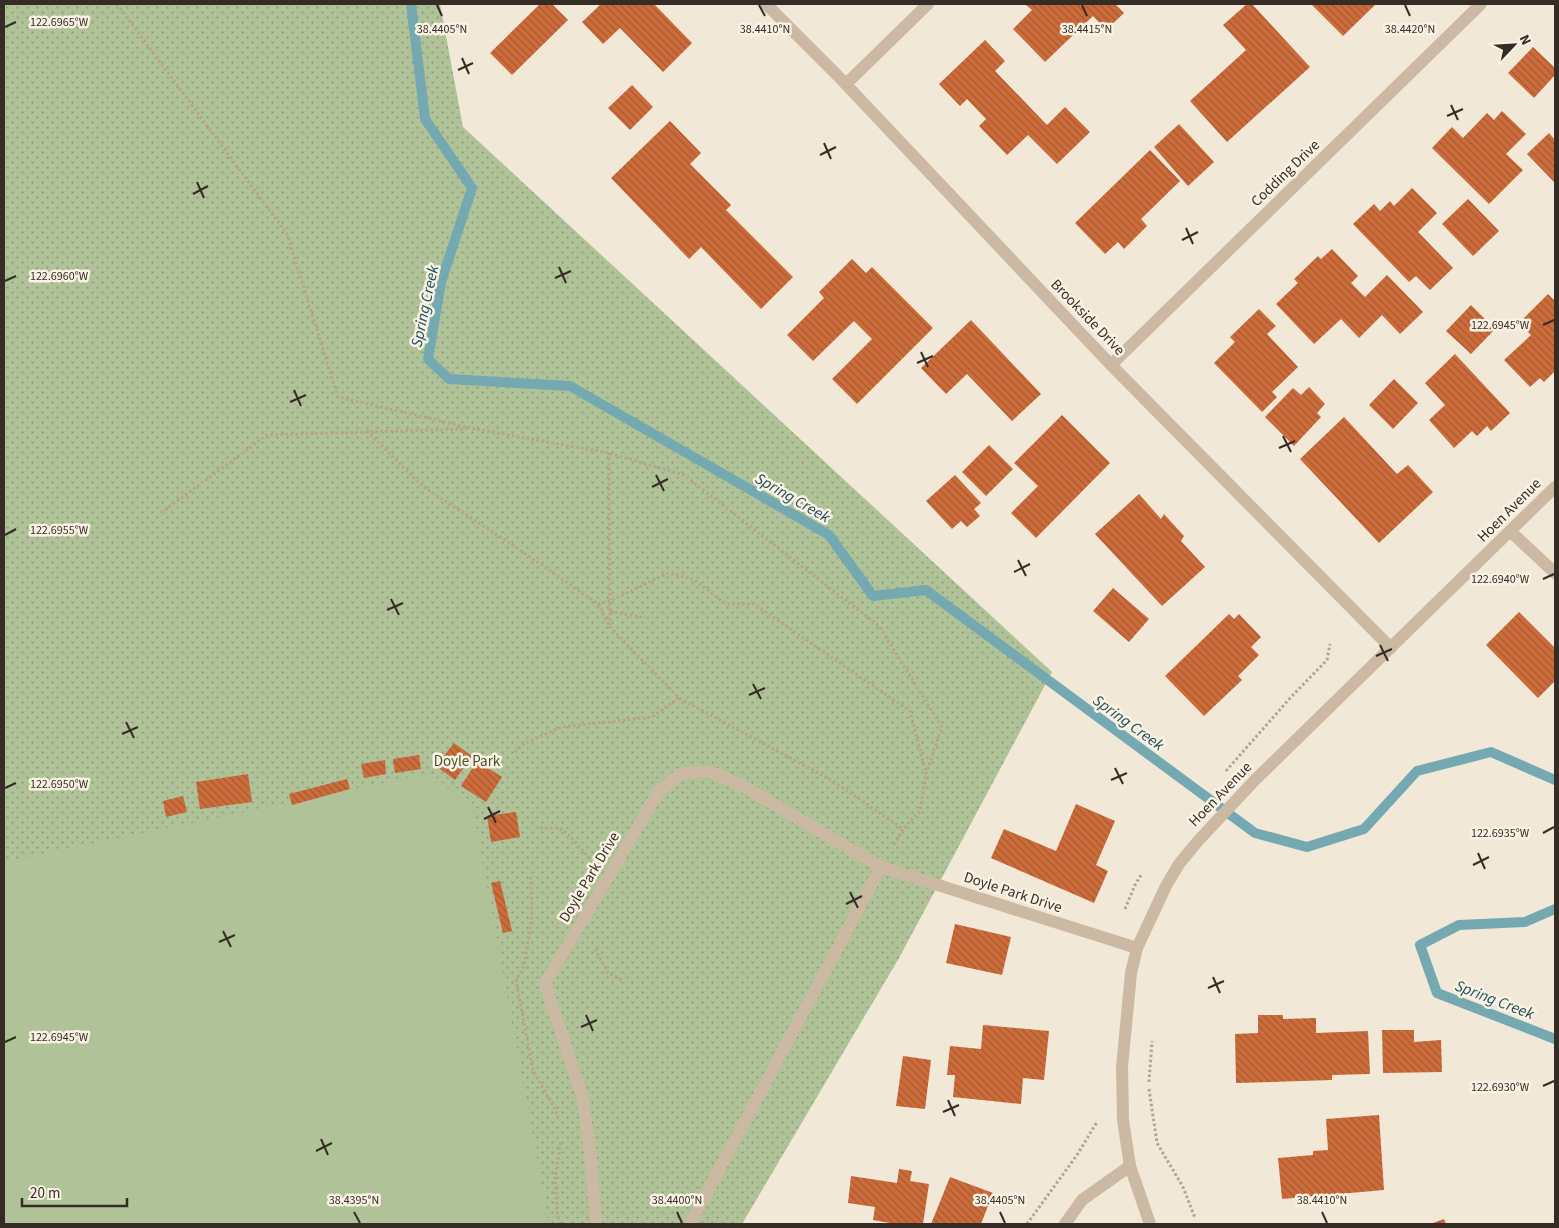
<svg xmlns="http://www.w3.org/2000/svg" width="1559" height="1228" font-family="'Source Sans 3',sans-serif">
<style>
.park{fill:url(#park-dots)}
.pitch{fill:#b0c297}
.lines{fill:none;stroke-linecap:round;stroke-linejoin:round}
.stream{stroke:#75a9b1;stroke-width:10}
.building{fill:url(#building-back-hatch)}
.path{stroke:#b7a38d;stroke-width:3;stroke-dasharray:2.5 2.5;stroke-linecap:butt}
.minor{stroke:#cbb9a3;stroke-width:12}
.ticks{fill:none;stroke:#352c25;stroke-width:2}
.labels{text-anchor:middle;stroke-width:5;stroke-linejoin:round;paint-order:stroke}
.street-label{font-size:15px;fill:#352c25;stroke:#faf2e4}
.park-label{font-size:15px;fill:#405528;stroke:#faf2e4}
.water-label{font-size:16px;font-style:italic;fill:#194f59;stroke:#faf2e4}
.ticks-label{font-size:12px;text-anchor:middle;fill:#352c25;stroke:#faf2e4;stroke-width:5;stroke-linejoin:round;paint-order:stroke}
</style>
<defs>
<pattern id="park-dots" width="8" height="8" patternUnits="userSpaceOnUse" patternTransform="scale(1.25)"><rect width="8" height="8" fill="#b0c297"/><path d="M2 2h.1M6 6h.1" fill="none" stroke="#909e7b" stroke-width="1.8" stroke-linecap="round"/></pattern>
<pattern id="building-back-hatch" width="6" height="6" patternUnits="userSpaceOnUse" patternTransform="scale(1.25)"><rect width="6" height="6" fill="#cd6c3b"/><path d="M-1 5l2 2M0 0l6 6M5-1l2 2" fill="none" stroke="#a75931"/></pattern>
</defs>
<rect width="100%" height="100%" fill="#f2e8d7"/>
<path class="park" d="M4 4H440L463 127 1052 672 899 958 742 1224H4Z"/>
<path class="pitch" d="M431 773 473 810 549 1224H4V862Z"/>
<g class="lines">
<g class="stream">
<path d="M411 4 425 119 472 188 441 282 428 359 449 379 570 386 829 535 873 596 926 590 1255 833 1307 847 1364 829 1417 771 1491 752 1555 780"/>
<path d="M1555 909 1525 922 1459 925 1420 945 1437 993 1555 1039"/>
</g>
</g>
<g class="building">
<path d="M540 4H552L568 20 512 75 490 53Z"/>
<path d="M601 4H654L692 43 663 72 620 28 603 44 582 22Z"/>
<path d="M1027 4H1115L1124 13 1106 30 1093 16 1045 62 1013 29 1032 10 1026 5Z"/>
<path d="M1247 4H1252L1310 67 1227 142 1190 101 1246 50 1223 25Z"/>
<path d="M1311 4H1376L1343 36Z"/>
<path d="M985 40 1005 61 995 71 1047 125 1065 107 1090 132 1057 164 1028 135 1007 155 979 126 986 119 967 99 960 106 939 84Z"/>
<path d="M1533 47 1555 68V75L1534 98 1508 73Z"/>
<path d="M632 85 653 107 630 130 608 108Z"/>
<path d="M1502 111 1526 134 1506 154 1523 170 1489 204 1432 148 1452 127 1463 138 1487 113 1494 120Z"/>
<path d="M670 121 701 153 690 164 731 205 726 210 793 277 761 309 701 247 689 259 611 178Z"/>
<path d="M1179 124 1214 162 1188 186 1154 147Z"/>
<path d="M1549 133 1555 140 1554 182 1527 154Z"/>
<path d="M1150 150 1180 181 1141 219 1147 226 1124 249 1118 242 1105 254 1075 223Z"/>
<path d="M1412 188 1437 213 1418 232 1453 268 1430 290 1416 276 1409 282 1353 224 1374 204 1380 211 1390 201 1394 206Z"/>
<path d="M1468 199 1499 231 1473 256 1442 224Z"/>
<path d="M1332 249 1358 276 1351 283 1365 297 1387 275 1423 312 1400 334 1382 315 1359 338 1341 319 1314 344 1276 304 1298 283 1294 279 1318 256 1321 259Z"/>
<path d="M852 259 866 273 872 267 933 328 857 404 832 379 872 339 854 321 813 361 787 335 824 298 819 292Z"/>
<path d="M1548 294 1555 301V371L1544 382 1540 378 1530 387 1504 360 1531 335 1519 323Z"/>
<path d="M1471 305 1495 329 1471 354 1446 331Z"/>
<path d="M1259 309 1276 326 1267 334 1298 367 1272 392 1277 397 1262 412 1214 363 1235 342 1230 337Z"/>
<path d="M971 320 1041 394 1012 421 967 374 946 394 921 368Z"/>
<path d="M1455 354 1510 413 1491 431 1487 426 1477 436 1472 431 1454 448 1429 420 1445 405 1425 383Z"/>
<path d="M1394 379 1418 403 1393 429 1369 405Z"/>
<path d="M1309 387 1325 404 1317 413 1321 417 1294 446 1265 417 1293 388 1301 395Z"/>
<path d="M1062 415 1110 463 1036 538 1011 513 1038 486 1014 463Z"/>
<path d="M1344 417 1397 474 1408 465 1433 492 1379 543 1300 459Z"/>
<path d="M989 445 1013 469 986 496 962 472Z"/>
<path d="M955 475 981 503 974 509 980 516 967 527 961 521 952 529 926 501Z"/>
<path d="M1139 494 1161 519 1164 514 1184 536 1181 541 1205 567 1162 606 1095 534Z"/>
<path d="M1113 588 1149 619 1129 642 1093 611Z"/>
<path d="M1519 612 1555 648V681L1538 698 1486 645Z"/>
<path d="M1229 614 1234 619 1239 614 1261 637 1251 647 1259 655 1238 676 1242 680 1204 716 1165 676Z"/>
<path d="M454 743 472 756 455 780 436 766Z"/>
<path d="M419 755 421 769 395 773 393 759Z"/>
<path d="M385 760 386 774 364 778 361 764Z"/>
<path d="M477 761 502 777 486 802 461 786Z"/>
<path d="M248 774 252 802 200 809 196 782Z"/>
<path d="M347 779 350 789 292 805 289 794Z"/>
<path d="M183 796 187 812 166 817 163 801Z"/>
<path d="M1076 804 1115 821 1096 865 1108 871 1094 903 991 858 1004 829 1056 851Z"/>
<path d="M516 812 520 837 491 842 487 816Z"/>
<path d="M500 881 512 931 503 933 491 883Z"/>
<path d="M955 924 1011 937 1002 975 946 963Z"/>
<path d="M1258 1015H1283V1019L1316 1018V1033L1368 1031 1370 1074 1332 1075V1080L1236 1083 1235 1034 1258 1033Z"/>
<path d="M983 1025 1049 1031 1044 1080 1023 1078 1021 1104 953 1097 955 1075H947L950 1046 981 1049Z"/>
<path d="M1382 1030H1414V1042L1441 1040 1442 1072 1383 1073Z"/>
<path d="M903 1056 931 1060 925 1109 896 1106Z"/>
<path d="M1379 1115 1384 1190 1282 1199 1278 1158 1313 1155V1151L1328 1150 1326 1119Z"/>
<path d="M899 1169 912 1171 910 1181 929 1184 923 1224H890V1223L873 1220 875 1207 848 1203 851 1176 897 1183Z"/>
<path d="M950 1177 993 1193 981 1224H931Z"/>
<path d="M1444 1219 1446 1224H1430Z"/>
</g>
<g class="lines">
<g class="path">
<path d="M117 4 287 234 338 397 475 429 609 453 684 475 879 626 942 727 926 774 920 811 903 829 893 846"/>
<path d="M367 431 422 486 514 546 598 604 610 627 679 698 833 781 903 829"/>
<path d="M609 453 610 625"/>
<path d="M161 513 267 435 467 429"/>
<path d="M598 604 610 601 668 573 693 579 726 604H754L910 711 926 773"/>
<path d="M610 611 645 618"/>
<path d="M515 752 525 743 562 727 652 717 679 698"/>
<path d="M1226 771 1291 697 1327 660 1330 644"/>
<path d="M540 828H559L569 835 591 860"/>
<path d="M531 877 532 915 524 966 516 980 533 1071 556 1110 558 1117"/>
<path d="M1125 909 1135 885 1141 875"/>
<path d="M595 949 608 973 624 981"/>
<path d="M1149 1082 1152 1041"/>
<path d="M1149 1089 1157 1143 1183 1187 1195 1218"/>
<path d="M560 1224 557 1212 555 1177 561 1140"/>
<path d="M1027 1224 1077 1155 1097 1122"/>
</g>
<g class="minor">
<path d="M766 4 838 76 1111 365 1391 648"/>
<path d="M846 84 928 4"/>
<path d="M1111 365 1481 4"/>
<path d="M1510 531 1555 573"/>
<path d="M596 1224 591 1161 583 1099 545 984 659 791 682 773 711 772 741 785 881 867 1137 948"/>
<path d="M690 1224 881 867"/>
<path d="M1065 1224 1082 1200 1130 1166"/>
<path d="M1150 1224 1130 1166 1123 1120 1122 1067 1131 973 1137 948 1166 886 1179 864 1198 841 1254 781 1555 487"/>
</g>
</g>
<path class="ticks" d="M437 5 442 16M759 5 765 16M1082 5 1087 16M1405 5 1410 16M5 27 16 22M462 58 469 74M458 70 473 63M1451 105 1458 120M1447 116 1463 109M824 143 831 159M820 155 836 147M197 182 204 198M193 194 208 186M1186 228 1193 244M1182 240 1198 232M559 267 566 283M555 278 571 271M5 281 16 276M1543 325 1554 320M921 352 928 367M917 363 933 356M294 390 301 406M290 402 306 395M1283 436 1291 452M1279 448 1295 441M656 475 664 491M652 487 668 479M5 535 16 529M1018 560 1026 576M1014 572 1030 564M1543 579 1554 574M391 599 399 615M387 610 403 603M1380 645 1388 661M1376 656 1392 649M753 684 761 699M749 695 765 688M126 722 134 738M122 734 138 727M1115 768 1123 784M1111 780 1127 773M5 788 16 783M488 807 496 823M484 819 500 811M1543 833 1554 827M1478 853 1485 869M1473 865 1489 857M850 892 858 908M846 904 862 896M223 931 231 947M219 942 235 935M1213 977 1220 993M1208 988 1224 981M586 1015 593 1031M581 1027 597 1020M5 1042 16 1037M1543 1086 1554 1081M948 1100 955 1116M943 1112 959 1105M321 1139 328 1155M316 1151 332 1143M354 1212 360 1223M677 1212 682 1223M1000 1212 1005 1223M1322 1212 1327 1223"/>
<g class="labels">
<g class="street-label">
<text transform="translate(1285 173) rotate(-44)" y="5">Codding Drive</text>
<text transform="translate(1088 317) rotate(46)" y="5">Brookside Drive</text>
<text transform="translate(1509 510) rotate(-45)" y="5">Hoen Avenue</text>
<text transform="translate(1220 794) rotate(-46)" y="5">Hoen Avenue</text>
<text transform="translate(589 877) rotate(-59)" y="5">Doyle Park Drive</text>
<text transform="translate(1013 892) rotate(18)" y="5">Doyle Park Drive</text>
</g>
<g class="park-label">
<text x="467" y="766">Doyle Park</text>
</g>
<g class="water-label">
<text transform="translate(424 306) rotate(-78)" y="6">Spring Creek</text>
<text transform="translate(793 497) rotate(30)" y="6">Spring Creek</text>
<text transform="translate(1129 722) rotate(36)" y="6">Spring Creek</text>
<text transform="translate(1495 999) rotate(21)" y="6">Spring Creek</text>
</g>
</g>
<g class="ticks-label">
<text x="59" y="26">122.6965°W</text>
<text x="442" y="33">38.4405°N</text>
<text x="765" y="33">38.4410°N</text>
<text x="1087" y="33">38.4415°N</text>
<text x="1410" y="33">38.4420°N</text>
<text x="59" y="280">122.6960°W</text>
<text x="1500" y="329">122.6945°W</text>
<text x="59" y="534">122.6955°W</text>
<text x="1500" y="583">122.6940°W</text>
<text x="59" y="788">122.6950°W</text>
<text x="1500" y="837">122.6935°W</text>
<text x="59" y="1041">122.6945°W</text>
<text x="1500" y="1091">122.6930°W</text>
<text x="354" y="1204">38.4395°N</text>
<text x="677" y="1204">38.4400°N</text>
<text x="1000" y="1204">38.4405°N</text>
<text x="1322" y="1204">38.4410°N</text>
</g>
<rect width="1559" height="1228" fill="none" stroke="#352c25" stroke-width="10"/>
<g transform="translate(1514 45) rotate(65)" stroke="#faf2e4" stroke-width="4" paint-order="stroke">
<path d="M0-4L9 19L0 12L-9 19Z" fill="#352c25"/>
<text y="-8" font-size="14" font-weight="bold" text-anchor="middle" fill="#352c25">N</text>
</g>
<path d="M22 1198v8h105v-8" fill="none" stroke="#352c25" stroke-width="2.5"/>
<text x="30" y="1198" font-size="15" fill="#352c25" stroke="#faf2e4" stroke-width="4" paint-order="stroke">20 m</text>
</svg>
